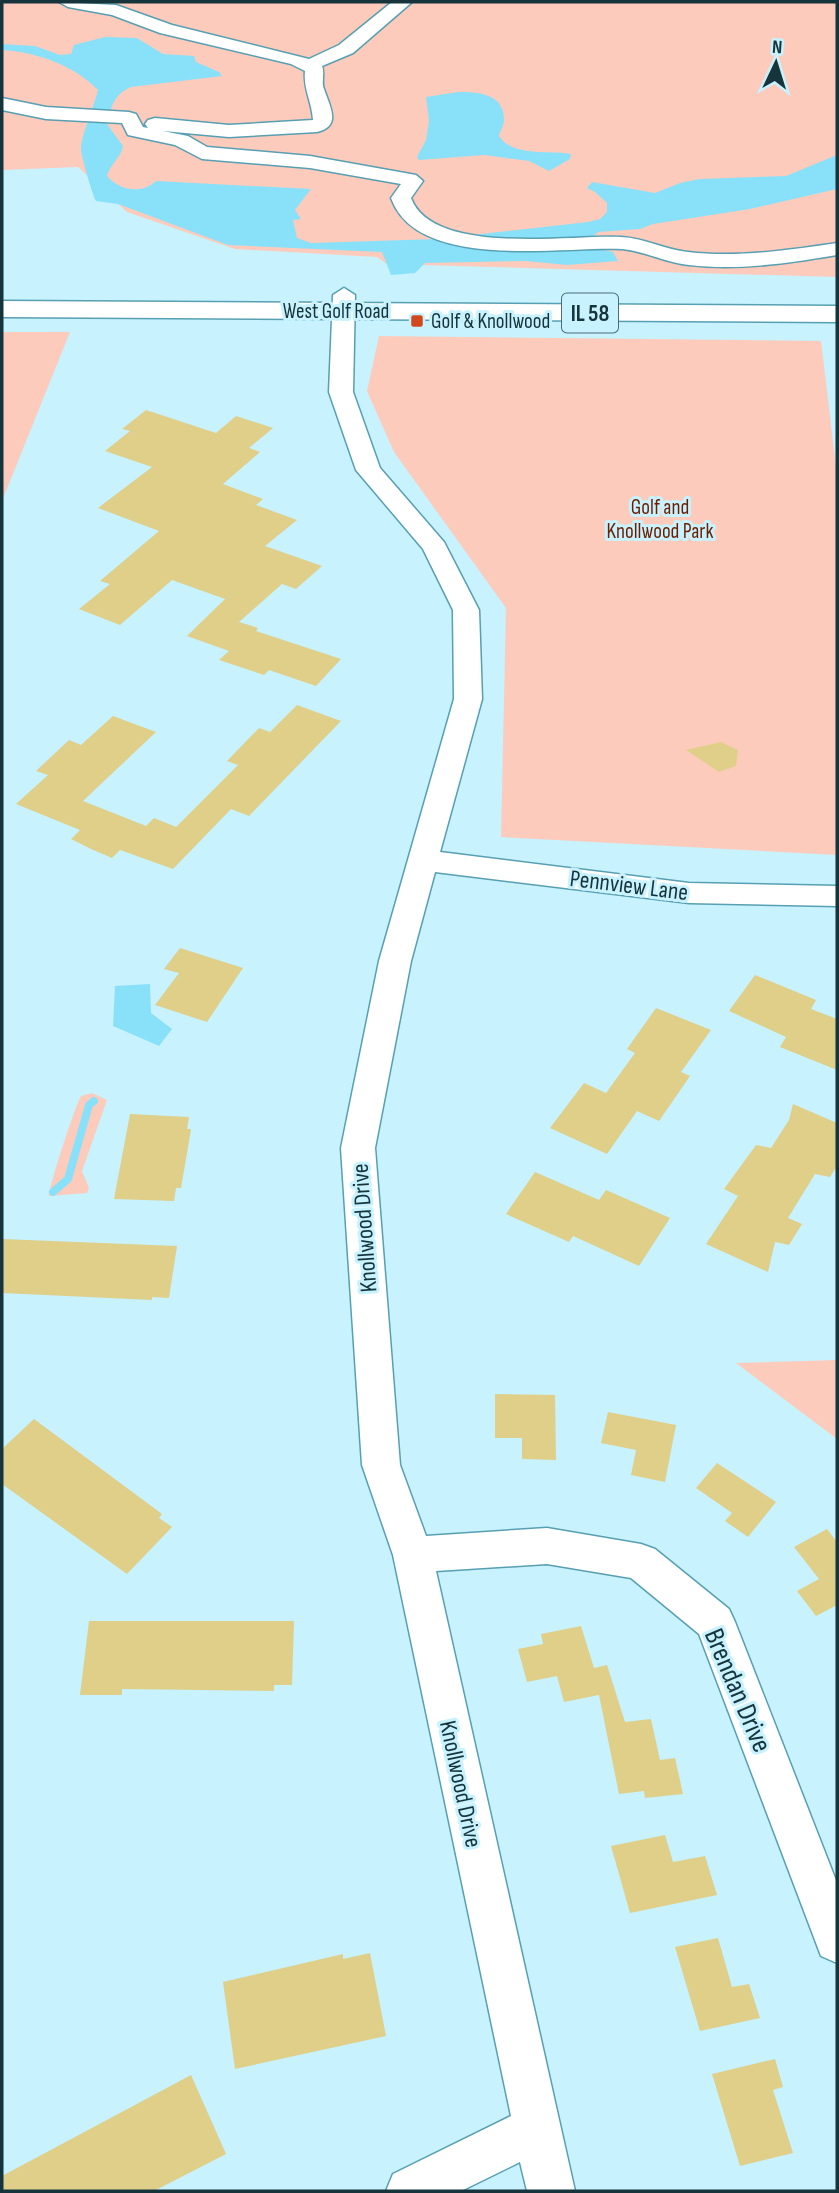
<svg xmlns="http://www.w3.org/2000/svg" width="839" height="2193" font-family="'Sofia Sans Condensed',sans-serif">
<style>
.green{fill:#fdcbbc}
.water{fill:#89e1f9}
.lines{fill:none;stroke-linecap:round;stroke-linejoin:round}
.stream{stroke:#89e1f9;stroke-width:8}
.building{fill:#dfcf89}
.minor-casing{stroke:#579fb2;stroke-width:3}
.major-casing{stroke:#579fb2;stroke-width:3}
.minor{fill:#fff;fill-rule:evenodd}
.major{fill:#fff;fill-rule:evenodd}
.poi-dot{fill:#d1481d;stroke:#c7f2fe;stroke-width:2.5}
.labels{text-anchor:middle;stroke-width:6;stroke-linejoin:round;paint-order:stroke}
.far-street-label{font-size:21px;fill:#15343c;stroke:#c7f2fe}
.far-poi-label{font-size:21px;fill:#15343c;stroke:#c7f2fe;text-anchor:start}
.far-park-label{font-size:21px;fill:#6f1d01;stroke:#c7f2fe}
.shield{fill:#c7f2fe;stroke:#4a6d76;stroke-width:2}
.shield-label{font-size:23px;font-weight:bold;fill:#15343c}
.street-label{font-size:24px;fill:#15343c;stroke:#c7f2fe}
.near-street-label{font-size:28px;fill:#15343c;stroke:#c7f2fe}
</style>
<rect width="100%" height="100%" fill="#c7f2fe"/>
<g class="green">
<path d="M2 2H837V277L387 264 377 257 235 249 127 212 78 167 2 170Z"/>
<path d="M2 332H70L2 501Z"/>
<path d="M379 336 821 341 837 475V855L501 837 506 608 394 452 367 391Z"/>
<path d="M92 1093 107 1100 82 1171 89 1188 87 1193 49 1196C48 1190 75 1106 81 1096Z"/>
<path d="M837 1360V1439L736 1363Z"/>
</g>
<g class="water">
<path d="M105 37 137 38 163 54 194 56 196 62 219 72 222 76 131 87C113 95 112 106 107 124L123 146C121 158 110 164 107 176 119 190 141 195 156 181L311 189 295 210 301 219 293 220 297 238 311 243 437 239 588 222 600 219 607 212V203L595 192 587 188 592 182 655 193 680 183 699 179 786 176 837 155V189L750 209 653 224 640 229 598 232 594 236 603 250 613 252 618 261 567 265 526 261 425 263 415 273 391 275 382 252 228 245 118 204 96 201C93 197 80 152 81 149 81 136 94 106 98 90 74 65 36 52 2 50V44L35 46 60 55 71 54 74 45Z"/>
<path d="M458 92C478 92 504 93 504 120 504 126 500 131 499 136 512 157 550 150 571 154L570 159 549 171 529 161 484 155 419 160 417 157 426 140 429 121 426 97Z"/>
<path d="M150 984 151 1013 172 1029 159 1046 113 1026 115 986Z"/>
</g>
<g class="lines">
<path class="stream" d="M53 1192 68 1179 89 1105 94 1101"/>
</g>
<g class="building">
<path d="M146 410 216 433 236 416 273 428 249 448 260 452 223 484 263 499 256 505 297 520 265 546 322 566 296 589 282 584 239 622 258 628 256 631 341 659 316 686 269 670 264 675 219 660 229 651 187 636 225 599 172 580 120 625 79 609 110 584 100 581 159 531 98 508 152 467 105 451 130 431 122 429Z"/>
<path d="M297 705 341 721 249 816 231 809 173 869 120 850 112 858 91 849 71 839 80 830 16 804 48 775 36 771 69 740 81 745 113 716 156 732 83 801 146 826 154 818 176 827 238 765 227 761 259 728 270 732Z"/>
<path d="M721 742 738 750 736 766 719 772 686 750Z"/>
<path d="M180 948 243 968 207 1022 155 1005 179 973 164 969Z"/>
<path d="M755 975 816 1000 811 1009 837 1019V1070L780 1047 786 1037 729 1011Z"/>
<path d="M656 1008 711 1030 681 1072 690 1076 659 1121 637 1111 607 1154 550 1128 584 1083 606 1093 635 1053 627 1049Z"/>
<path d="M793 1104 837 1123V1166L830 1177 815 1174 788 1218 802 1224 789 1245 775 1242 768 1272 706 1244 738 1196 724 1189 756 1145 771 1148 789 1120Z"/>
<path d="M130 1114 189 1117 187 1129H191L187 1153 181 1188H176L174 1201 114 1199Z"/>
<path d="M535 1172 599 1200 606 1190 670 1218 639 1266 573 1236 569 1242 506 1214Z"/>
<path d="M2 1239 177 1246 169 1298 152 1297V1300L2 1293Z"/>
<path d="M495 1394 555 1395 556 1460 522 1459V1438H495Z"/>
<path d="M608 1412 676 1425 665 1482 631 1475 636 1450 601 1443Z"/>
<path d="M34 1419 162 1514 159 1518 172 1527 127 1574 2 1484V1449Z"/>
<path d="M717 1463 776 1502 748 1537 725 1521 732 1513 696 1488Z"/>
<path d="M827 1529 837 1542V1605L816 1616 797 1591 819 1579 794 1547Z"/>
<path d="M89 1621H294L292 1685H274V1691L122 1689V1695H80Z"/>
<path d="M581 1626 594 1668 607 1665 625 1722 651 1719 660 1760 675 1758 683 1794 645 1798 644 1791 619 1794 599 1695 564 1702 557 1676 527 1682 518 1649 543 1644 541 1634Z"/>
<path d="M665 1835 673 1862 705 1856 717 1895 630 1913 611 1846Z"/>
<path d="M718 1938 732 1987 749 1984 760 2018 700 2031 675 1947Z"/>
<path d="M370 1953 386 2036 235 2069 223 1982 343 1954V1959Z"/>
<path d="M775 2059 783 2087 773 2090 793 2153 740 2166 712 2074Z"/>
<path d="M191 2075 226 2154 154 2191H2V2176Z"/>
</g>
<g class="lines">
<g class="minor-casing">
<g id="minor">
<path d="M59 2 116 5 172 25 309 59 339 45 392 2H412L353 53 322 66C325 74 321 82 324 89 330 107 342 126 317 132L229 137 163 131 188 136 207 147 310 156 416 175 423 181 411 198C433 257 573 234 621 237 645 238 666 250 688 252 737 258 789 250 837 243V255C789 263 738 271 689 265 666 263 645 251 622 249 563 246 417 272 391 198L401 184 310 168 202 159 175 145 128 135 122 123 46 119 2 110V98L46 107 129 112 136 114 143 127 148 128 145 124 148 120 155 118 229 125 313 120C312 102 303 89 305 71L291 64 160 33 112 15 68 7Z"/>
<path d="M344 288 355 295 353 392 380 468 444 542 479 610 482 699 440 852 689 883 837 886V906L689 903 435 872 411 961 375 1148 400 1465 426 1536 547 1528 641 1544 655 1549 729 1609 735 1622 837 1883V1963L821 1956 699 1634 631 1578 547 1564 436 1571 575 2191H527L520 2162 461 2191H386L393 2174 511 2116 393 1555 362 1465 341 1148 379 961 454 699 453 610 423 549 356 470 329 392 333 295Z"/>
</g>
</g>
<g class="major-casing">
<path id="major" d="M2 301 837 306V322L2 317Z"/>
</g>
<use href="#minor" class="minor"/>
<use href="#major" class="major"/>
</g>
<rect class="poi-dot" x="410" y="314" width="14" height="14" rx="3.5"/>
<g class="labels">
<g class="far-street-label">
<text x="336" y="318">West Golf Road</text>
</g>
<g class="far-poi-label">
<text x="431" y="328">Golf &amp; Knollwood</text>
</g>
<g class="far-park-label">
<text x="660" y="514">Golf and<tspan x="660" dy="24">Knollwood Park</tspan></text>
</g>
<rect class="shield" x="562" y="293.5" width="56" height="39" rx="5"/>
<g class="shield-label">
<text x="590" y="321">IL 58</text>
</g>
<g class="street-label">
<text transform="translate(629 885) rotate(7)" y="8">Pennview Lane</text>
<text transform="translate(364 1228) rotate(-94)" y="8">Knollwood Drive</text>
<text transform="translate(461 1784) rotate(78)" y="8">Knollwood Drive</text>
</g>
<g class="near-street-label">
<text transform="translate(739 1690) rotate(67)" y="10">Brendan Drive</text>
</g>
</g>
<rect width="839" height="2193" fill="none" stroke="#15343c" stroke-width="7"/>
<g transform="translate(776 63) rotate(4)" stroke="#c7f2fe" stroke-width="5" paint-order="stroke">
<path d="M0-5L12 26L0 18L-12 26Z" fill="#15343c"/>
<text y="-10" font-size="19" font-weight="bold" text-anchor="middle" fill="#15343c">N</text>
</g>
</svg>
